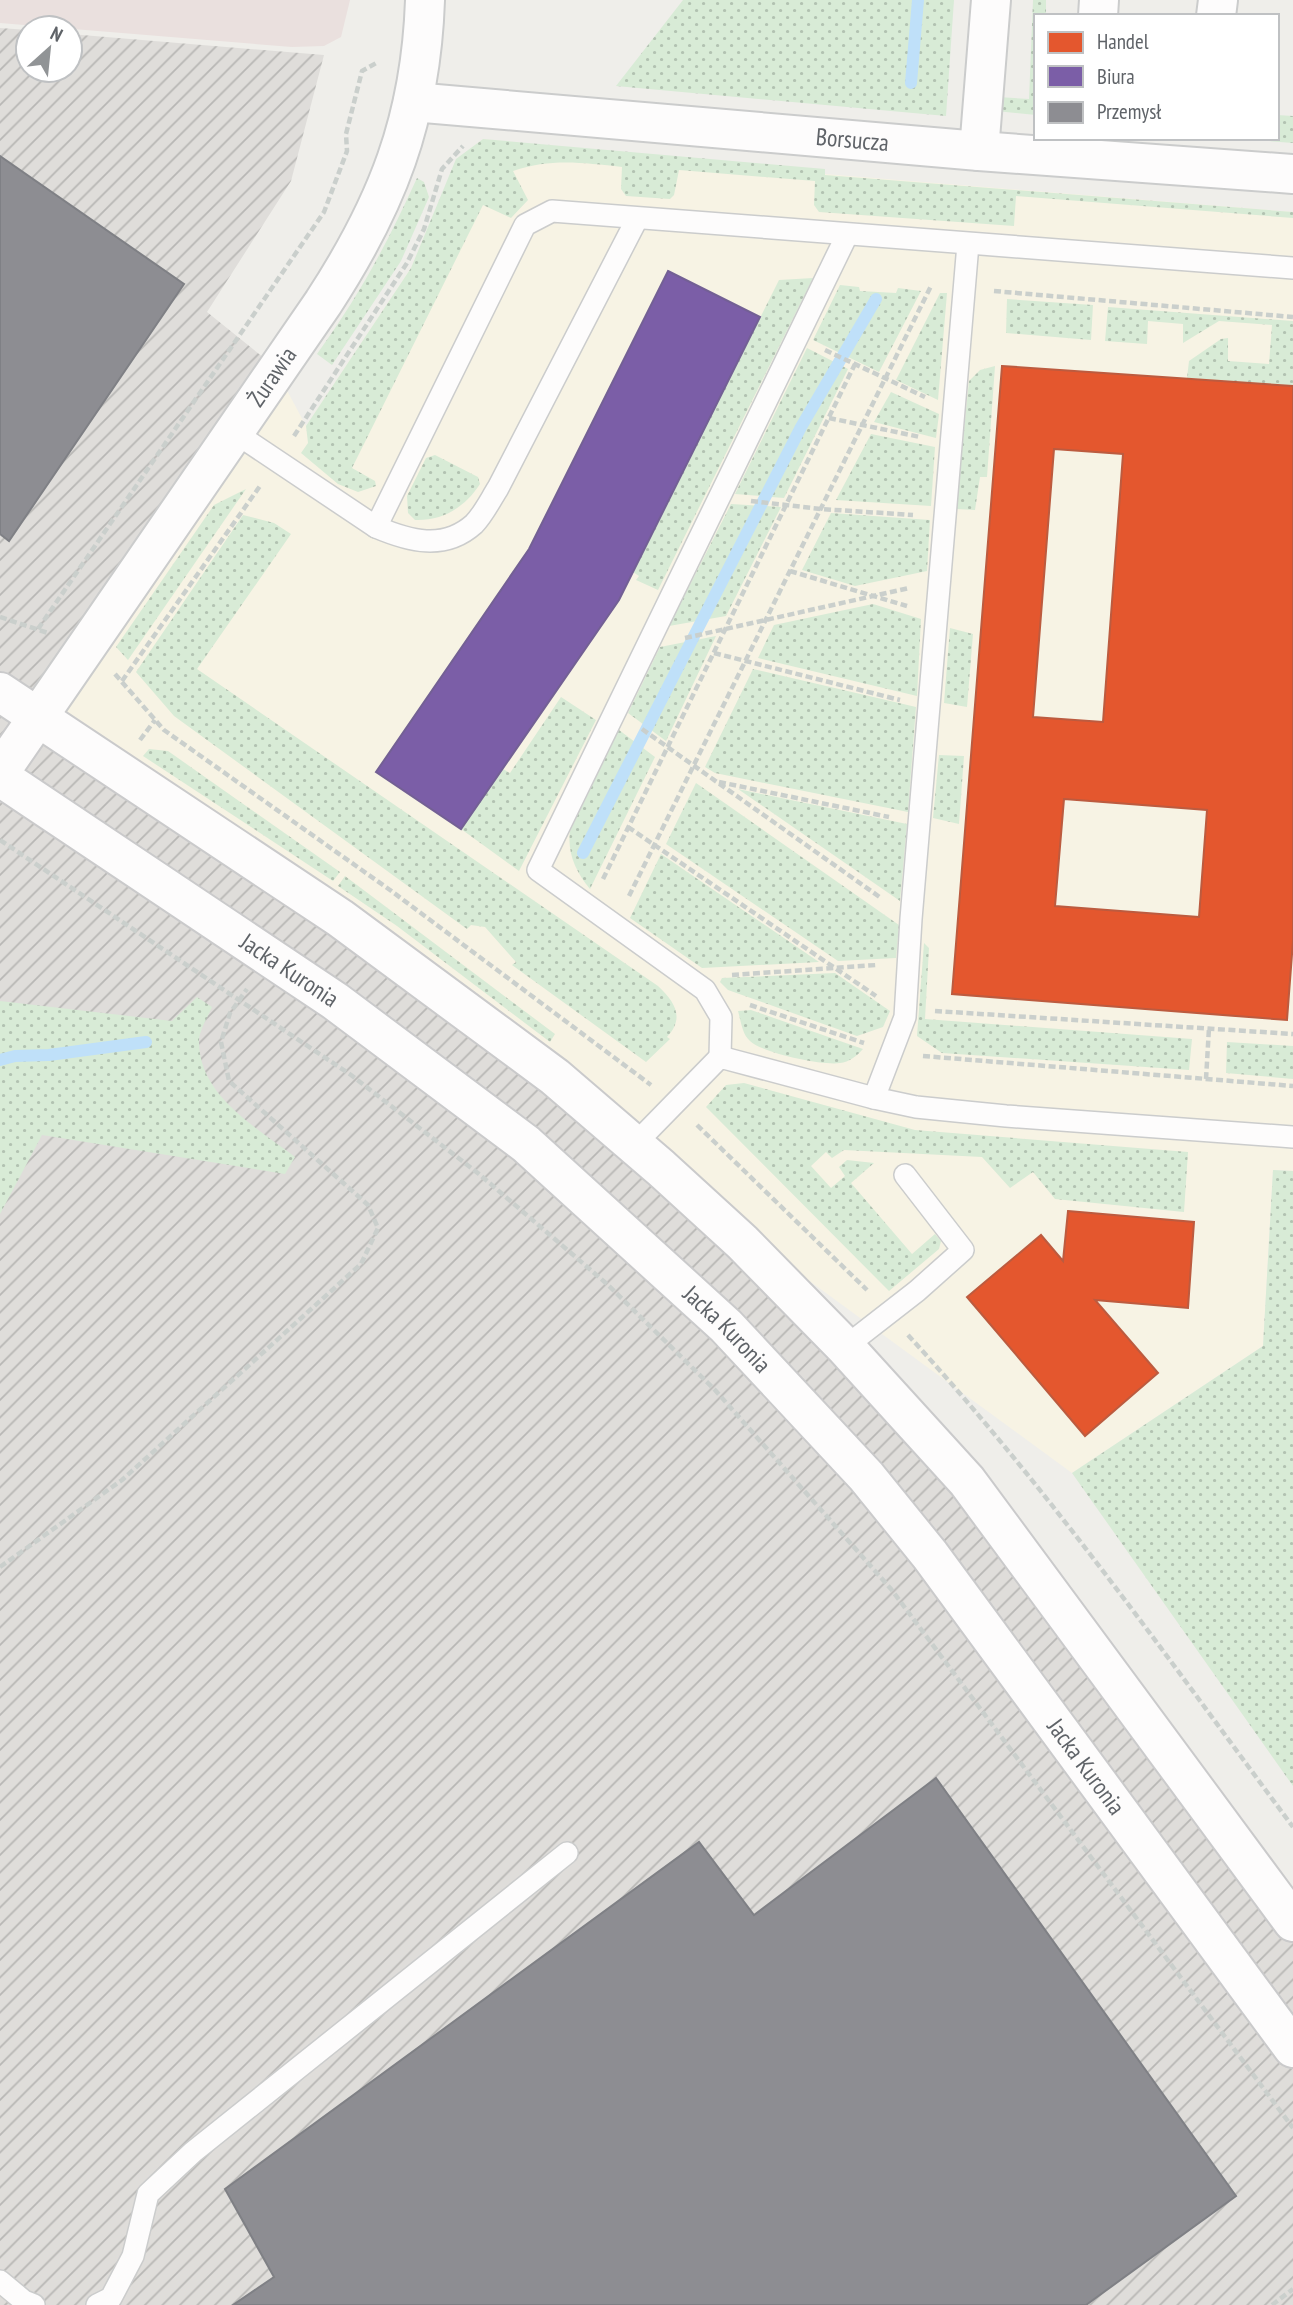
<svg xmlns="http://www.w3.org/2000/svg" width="1293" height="2305" font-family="'PT Sans Narrow',sans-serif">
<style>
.commercial{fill:#f7f3e4}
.industrial{fill:url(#industrial-furrows)}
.medical{fill:#eae0de}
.grass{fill:url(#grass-dots)}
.shops{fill:#e4572e;stroke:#bc5b3f;stroke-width:2;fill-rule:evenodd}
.offices{fill:#7b5ea7;stroke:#736094;stroke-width:2}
.industry{fill:#8d8d92;stroke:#7f8085;stroke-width:2}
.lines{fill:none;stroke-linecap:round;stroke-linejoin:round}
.stream{stroke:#bfe0f9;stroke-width:12}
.lane-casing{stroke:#cbcccc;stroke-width:24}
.street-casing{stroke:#cbcccc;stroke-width:42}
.secondary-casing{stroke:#cacacb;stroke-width:42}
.path{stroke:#cacfcc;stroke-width:4.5;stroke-dasharray:7 3.5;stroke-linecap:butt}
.lane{stroke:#fdfcfc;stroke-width:21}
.street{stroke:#fdfcfc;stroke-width:38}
.secondary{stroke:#fdfcfc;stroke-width:38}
.labels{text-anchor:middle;stroke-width:7;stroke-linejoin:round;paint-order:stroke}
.street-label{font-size:24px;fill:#5f6368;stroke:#fff}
</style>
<defs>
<pattern id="industrial-furrows" width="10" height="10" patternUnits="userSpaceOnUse" patternTransform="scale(1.75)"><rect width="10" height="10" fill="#dfddda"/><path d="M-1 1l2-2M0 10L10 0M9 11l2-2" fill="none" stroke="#b8b7b5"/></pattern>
<pattern id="grass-dots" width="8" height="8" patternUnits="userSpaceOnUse" patternTransform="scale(1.75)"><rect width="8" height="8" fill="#d8ebd6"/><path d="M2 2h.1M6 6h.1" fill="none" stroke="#b2c2b1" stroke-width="1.8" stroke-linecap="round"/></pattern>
</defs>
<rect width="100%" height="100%" fill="#efeeea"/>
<path class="commercial" d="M483 139 825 174 1293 212V1171L1273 1170 1263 1346 1072 1473 40 718 274 366 306 426 411 268 456 161Z"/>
<path class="industrial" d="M0 28 28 30V70H70V34L324 55 291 181 207 312 274 366 40 718 545 1075 737 1249 960 1487 1293 1936V2305H0Z"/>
<path class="medical" d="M0 0H350L341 37 324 46 292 47 0 23Z"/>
<g class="grass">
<path d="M683 0H954L946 116 616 86Z"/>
<path d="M1033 0H1046V16H1036V115L996 111 998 97 1029 99Z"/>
<path d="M1277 115 1293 116V143L1229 138H1277Z"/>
<path d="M483 139 825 169V175L1293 212V218L1016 196 1014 226 819 212 814 205 815 181 679 170 674 195 670 199 626 196 621 189 622 167C582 163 552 158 513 171L528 200 511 218 483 205 352 468 375 481 376 486 358 492 338 484 301 453 308 443 306 426 411 268 456 159Z"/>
<path d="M417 178 424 182 429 197 401 261 332 365 317 354C359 296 387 244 417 178Z"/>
<path d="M813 278 658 590 636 580 639 576 633 572 779 280Z"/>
<path d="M840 285 859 287 860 291 896 293 898 288 921 291 879 372 813 340Z"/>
<path d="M940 293H947L938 400 896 380Z"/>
<path d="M1007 299 1093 305 1091 340 1006 333Z"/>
<path d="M1108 307 1293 321V386L1187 378 1189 361 1221 339 1228 338V361L1269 364 1272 325 1219 321 1183 343V324L1148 321 1147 344 1105 341Z"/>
<path d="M807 348 848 369 784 498 735 494Z"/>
<path d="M995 366 987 477H980L975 510 956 509 969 381 980 370Z"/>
<path d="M891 392 939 414 936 438 874 422Z"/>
<path d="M871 434 935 447 931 506 836 500Z"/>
<path d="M435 455 478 477 480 484C465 507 443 521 415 520L408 513 407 496 426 458Z"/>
<path d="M246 489 128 660 116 647 214 505Z"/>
<path d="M731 504 781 507 726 616 669 626Z"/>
<path d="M831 513 930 520 927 571 855 586 802 570Z"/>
<path d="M243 515 274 523 291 534 197 669 658 986C675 1002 685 1018 667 1037L670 1039 646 1062 512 965 516 962 485 927 471 925 467 929 174 716 136 672Z"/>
<path d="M873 604 921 619 917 696 758 658 774 625Z"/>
<path d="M950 628 973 634 967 707 944 703Z"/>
<path d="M716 636 666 741 628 713 660 647Z"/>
<path d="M753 669 916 707 908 812 715 773 705 767Z"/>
<path d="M561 697 596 720 519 871 461 829 503 769 510 773Z"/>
<path d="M619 730 655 757 590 889C576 872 567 853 570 831Z"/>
<path d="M149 749 168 751 340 872 333 881 143 756Z"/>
<path d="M939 755 964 756 959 824 933 818Z"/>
<path d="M696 783 899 925 896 958 838 961 666 844Z"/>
<path d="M738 789 907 824 900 901Z"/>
<path d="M661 854 819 962 702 968 630 918Z"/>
<path d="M345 876 555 1034 550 1042 397 926 338 886Z"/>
<path d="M924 943 929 948 925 1019 1192 1039 1189 1070 942 1053 917 1036Z"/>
<path d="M835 973 890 1011 883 1027 857 1036 728 990 720 982 722 978Z"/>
<path d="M197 997 212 1007C208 1017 198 1032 199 1043 200 1097 258 1128 295 1157L285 1174 42 1135 0 1214V1001L172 1021Z"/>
<path d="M751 1010 863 1049C857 1056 849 1062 840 1063 823 1066 762 1053 750 1041 742 1034 741 1021 738 1011Z"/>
<path d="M1227 1042 1293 1046V1079L1226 1073Z"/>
<path d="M744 1083 915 1130 1188 1152 1184 1212 1055 1199 1033 1172 1010 1188 982 1157 844 1150 832 1158 826 1152 811 1166 831 1188 845 1176 839 1167 847 1160 874 1163 851 1183 912 1254 935 1234 941 1241 939 1249 889 1291 706 1107 726 1085Z"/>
<path d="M1273 1170 1293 1171V1786L1072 1473 1263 1346Z"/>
</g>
<g class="shops">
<path d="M1002 366 1293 386V941L1287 1020 952 994ZM1054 449 1123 454 1103 722 1033 717ZM1064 799 1207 810 1199 917 1055 906Z"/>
<path d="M1068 1211 1194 1222 1188 1308 1095 1300 1158 1373 1085 1436 967 1297 1041 1235 1063 1261Z"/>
</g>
<path class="offices" d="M668 271 760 317 619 600 461 829 376 772 529 549Z"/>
<g class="industry">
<path d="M0 156 184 284 9 541 0 534Z"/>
<path d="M936 1778 1236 2196 1086 2305H233L274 2277 225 2189 699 1842 754 1915Z"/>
</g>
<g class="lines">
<g class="stream">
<path d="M911 83 918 0"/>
<path d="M583 853 801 427 876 299"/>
<path d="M0 1060 15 1056 49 1055 146 1042"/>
</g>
<g class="lane-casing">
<g id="lane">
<path d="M968 244 911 919 905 1017 874 1098 916 1107 1006 1116 1293 1137"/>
<path d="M234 432 376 527C409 541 444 551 474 524 483 515 491 499 498 488L637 219"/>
<path d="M376 527 525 225 552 211 1293 268"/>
<path d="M720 1057 721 1017 705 990 538 870 847 235"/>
<path d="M634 1145 720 1057 874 1098"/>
<path d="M845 1347 917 1291 963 1250 905 1175"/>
<path d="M0 2281 24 2301 34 2305"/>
<path d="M97 2305 111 2298 133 2256 148 2194 193 2152 567 1853"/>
</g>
</g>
<g class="street-casing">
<g id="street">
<path d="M1098 16 1099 0"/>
<path d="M1216 16 1218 0"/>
<path id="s1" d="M413 102 979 151 1293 174"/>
<path d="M979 151 991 0"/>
<path id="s2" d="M38 717 323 303C387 205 421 119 425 0"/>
</g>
</g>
<g class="secondary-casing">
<g id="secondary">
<path d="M0 692 340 918 555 1077 661 1168 742 1242 845 1347 967 1481 1293 1922"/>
<path d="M0 772 38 717"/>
<path id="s3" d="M0 777 335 1001 526 1144 726 1326 866 1476 930 1555 1293 2048"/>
</g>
</g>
<g class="path">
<path d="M994 291 1293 317"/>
<path d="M825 350 925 397"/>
<path d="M829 418 920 437"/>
<path d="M294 436 407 263 424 229 442 169 463 146"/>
<path d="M751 501 821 509 913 515"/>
<path d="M790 571 907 606"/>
<path d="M0 617 48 633"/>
<path d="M38 629 324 212 347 151 346 134 362 71 378 62"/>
<path d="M685 638 909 588"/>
<path d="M714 653 900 700"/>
<path d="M115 674 164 730 390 890 651 1085"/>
<path d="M122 681 260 486"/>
<path d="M642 729 881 898"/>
<path d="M140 740 155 720"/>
<path d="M719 782 889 817"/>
<path d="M628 827 876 996"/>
<path d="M0 840 351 1075 479 1174 607 1284 715 1390 891 1589 1293 2128"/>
<path d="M603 879 855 364"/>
<path d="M629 896 931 286"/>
<path d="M732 975 877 965"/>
<path d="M750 1005 864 1043"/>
<path d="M935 1011 1293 1034"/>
<path d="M923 1056 1293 1086"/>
<path d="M1206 1079 1209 1028"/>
<path d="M697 1125 867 1290"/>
<path d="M908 1335C1049 1489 1169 1660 1293 1827"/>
<path d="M0 1567 122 1480 361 1264 378 1228 368 1205 229 1081 221 1042 230 1013 247 989"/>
<path d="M1272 2305 1293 2289"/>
</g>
<use href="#lane" class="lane"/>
<use href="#street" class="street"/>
<use href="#secondary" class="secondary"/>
</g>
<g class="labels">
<g class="street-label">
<text dy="8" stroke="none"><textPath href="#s1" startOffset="441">Borsucza</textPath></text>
<text dy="8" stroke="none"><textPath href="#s2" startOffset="413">Żurawia</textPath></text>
<text dy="8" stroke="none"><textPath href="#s3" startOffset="348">Jacka Kuronia</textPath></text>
<text dy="8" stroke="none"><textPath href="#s3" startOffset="915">Jacka Kuronia</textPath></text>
<text dy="8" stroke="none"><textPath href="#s3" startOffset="1482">Jacka Kuronia</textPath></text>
</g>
</g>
<rect x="1034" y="14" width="245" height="126" fill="#ffffff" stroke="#bfc1c3" stroke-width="2"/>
<rect x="1048" y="32" width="35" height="21" fill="#e4572e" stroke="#bfc1c3" stroke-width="2"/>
<text x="1097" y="49" font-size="21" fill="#5f6368">Handel</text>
<rect x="1048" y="66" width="35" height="21" fill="#7b5ea7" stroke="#bfc1c3" stroke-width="2"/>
<text x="1097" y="84" font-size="21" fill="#5f6368">Biura</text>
<rect x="1048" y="102" width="35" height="21" fill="#8d8d92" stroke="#bfc1c3" stroke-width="2"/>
<text x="1097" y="119" font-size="21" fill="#5f6368">Przemysł</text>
<g transform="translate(49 49) rotate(27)"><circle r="33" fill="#ffffff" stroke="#bfc1c3" stroke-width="2"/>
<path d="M0-5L12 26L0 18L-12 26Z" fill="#919496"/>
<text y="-10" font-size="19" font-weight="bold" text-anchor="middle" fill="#5f6368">N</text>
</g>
</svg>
